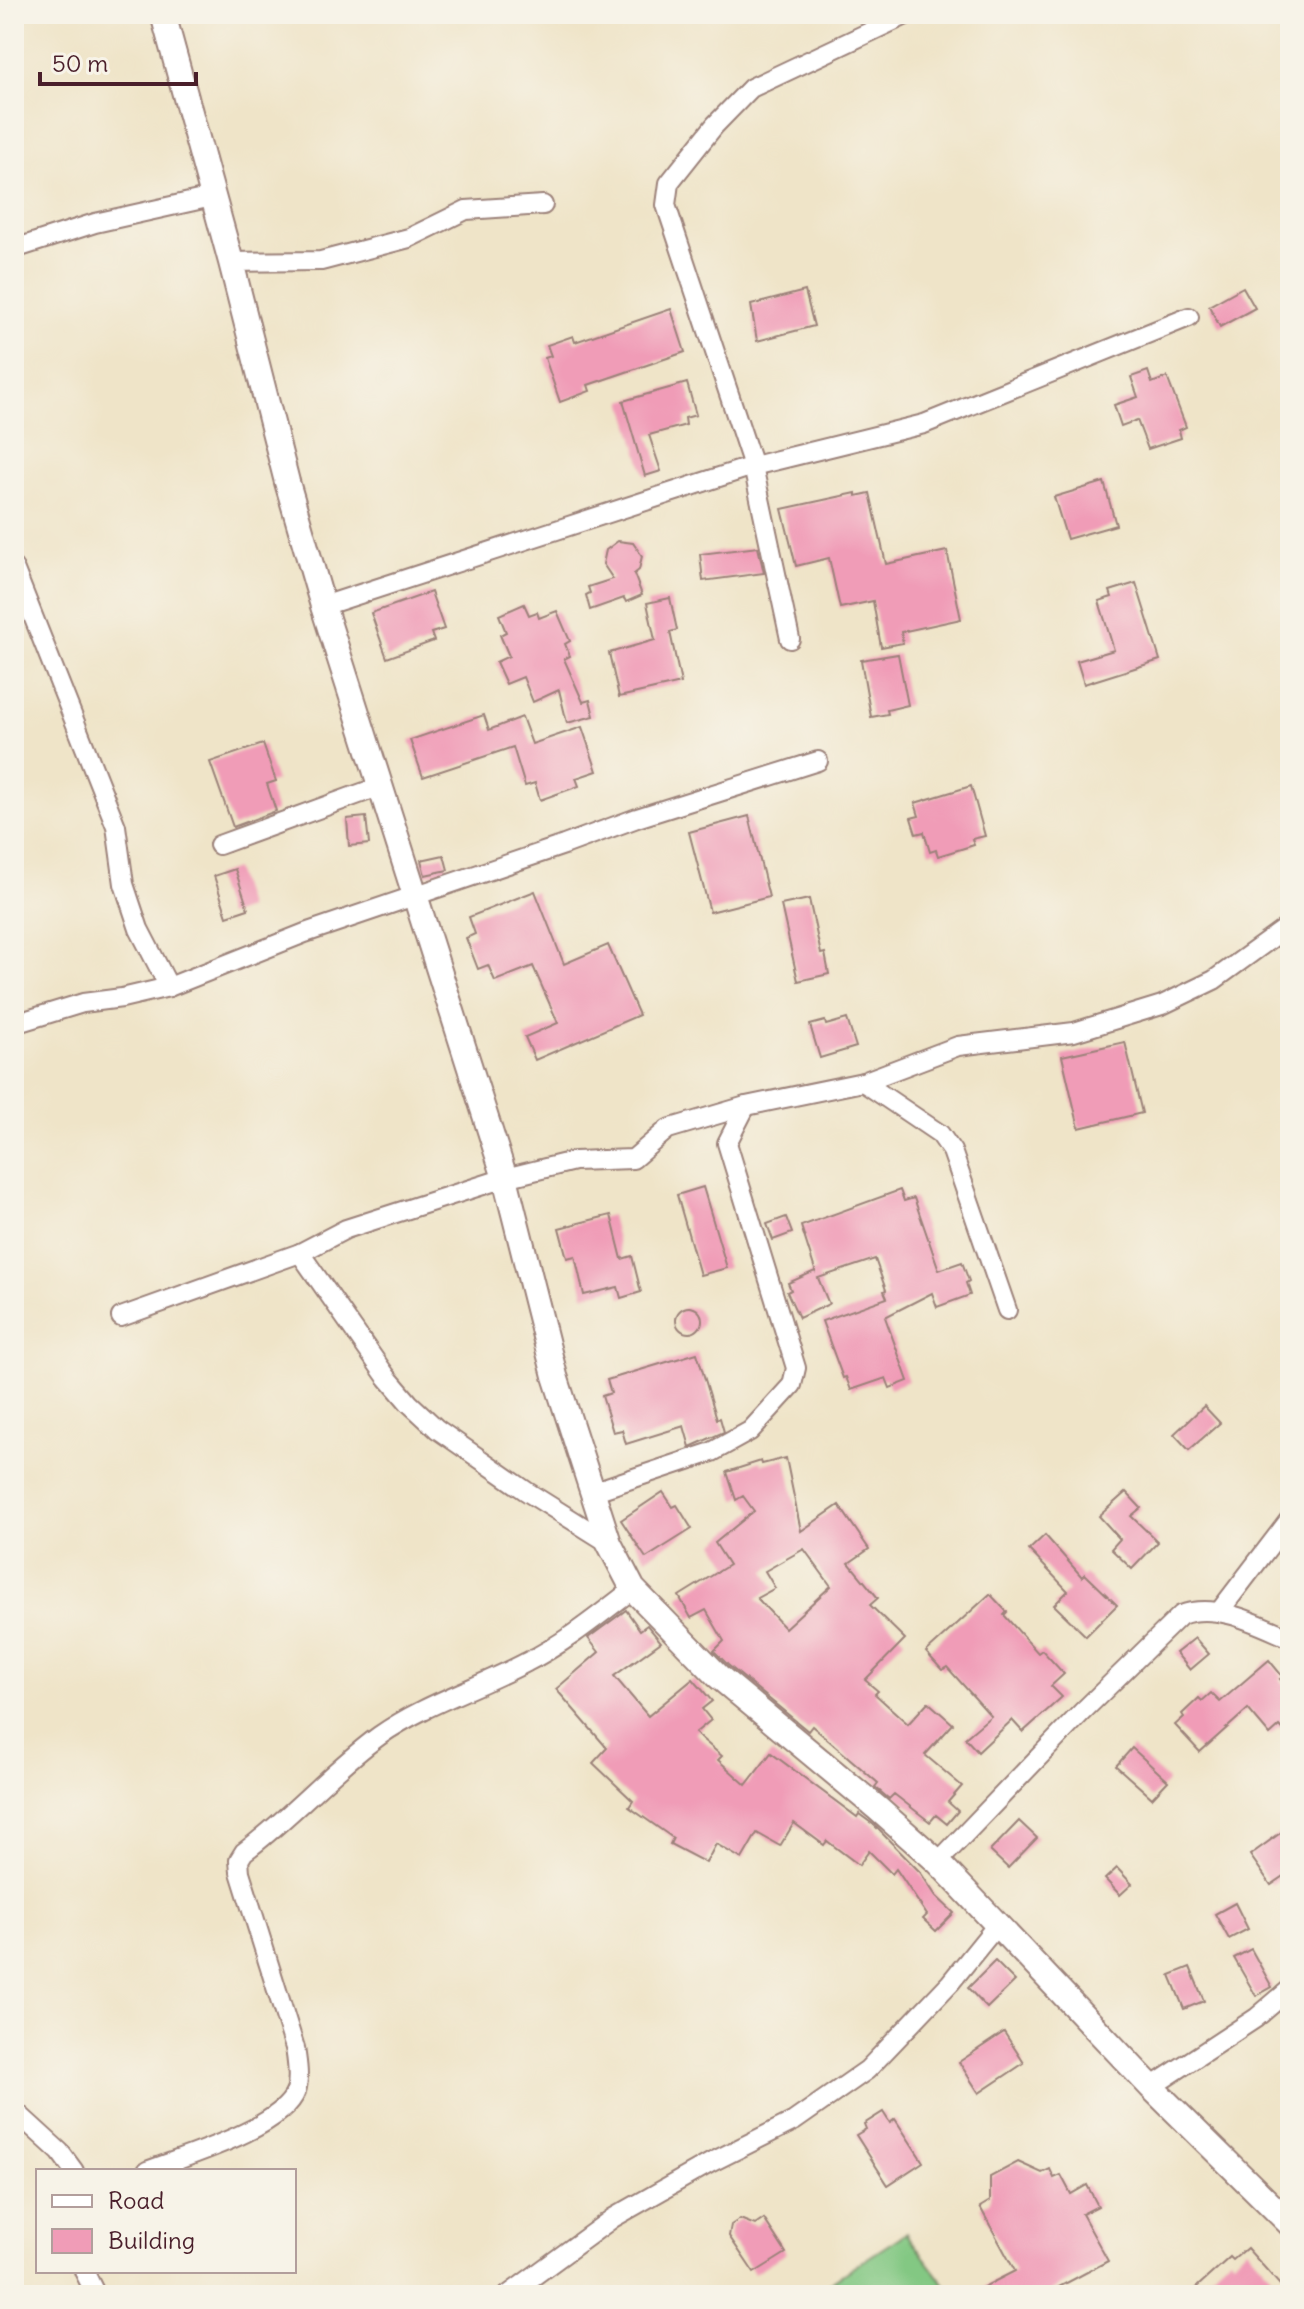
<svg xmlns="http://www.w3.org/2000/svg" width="1304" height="2309" font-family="Delius,sans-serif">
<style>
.green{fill:#83c883;stroke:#667457;stroke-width:2}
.building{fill:#f09cb7;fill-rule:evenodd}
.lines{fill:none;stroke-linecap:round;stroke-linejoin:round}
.minor-casing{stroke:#9c827a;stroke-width:22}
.tertiary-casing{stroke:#9c827a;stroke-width:28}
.minor{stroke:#fff;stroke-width:18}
.tertiary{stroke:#fff;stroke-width:24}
</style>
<rect width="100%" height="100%" fill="#f7f3e8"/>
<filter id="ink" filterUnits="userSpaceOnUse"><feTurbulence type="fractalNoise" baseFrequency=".0125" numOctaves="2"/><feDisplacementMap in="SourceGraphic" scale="16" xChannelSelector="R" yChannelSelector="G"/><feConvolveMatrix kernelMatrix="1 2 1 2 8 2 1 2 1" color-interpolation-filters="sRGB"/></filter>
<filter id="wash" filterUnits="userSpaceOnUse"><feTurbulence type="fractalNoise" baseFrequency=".006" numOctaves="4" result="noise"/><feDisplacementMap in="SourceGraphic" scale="32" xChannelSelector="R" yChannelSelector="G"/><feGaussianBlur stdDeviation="1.8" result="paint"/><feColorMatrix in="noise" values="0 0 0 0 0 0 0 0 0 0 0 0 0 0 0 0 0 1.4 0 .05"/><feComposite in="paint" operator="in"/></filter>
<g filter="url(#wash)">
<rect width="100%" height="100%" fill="#efe4c8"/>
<path class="green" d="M906 2233 953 2295H811Z"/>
<g id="blocks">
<g class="building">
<path d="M1243 287 1255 308 1220 327 1209 306Z"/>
<path d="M805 291 814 326 757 341 751 305Z"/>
<path d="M671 309 685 352 588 385 590 391 560 402 545 358 551 356 547 345 573 336 575 342Z"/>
<path d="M1148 371 1152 383 1167 377 1186 427 1179 430 1181 438 1148 449 1137 420 1121 426 1114 405 1138 397 1131 377Z"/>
<path d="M687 383 696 415 685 418 686 425 649 435 661 471 645 476 623 401Z"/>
<path d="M1104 482 1116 525 1067 539 1054 497Z"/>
<path d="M856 493V496L870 493 886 564 947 551 961 619 901 632 903 643 881 647 873 601 840 608 829 558 796 566 782 509Z"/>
<path d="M618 541 633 543 642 556 639 570 634 574 642 595 626 602 624 598 590 610 586 595 590 593 588 587 613 579 603 564 606 550Z"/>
<path d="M758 547 764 573 703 581 700 554Z"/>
<path d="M1136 583 1160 660 1084 684 1077 661 1114 650 1099 601 1112 597 1110 591Z"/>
<path d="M431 592 444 629 431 633 434 641 387 658 371 613Z"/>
<path d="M670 598 677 630 670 632 681 683 619 697 609 653 655 640 647 603Z"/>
<path d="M524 604 529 615 537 612 539 618 557 611 570 641 565 644 570 656 564 659 583 702 590 700 594 716 567 723 559 690 533 702 523 677 506 684 496 662 509 656 500 635 506 632 499 615Z"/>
<path d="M898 654 908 705 887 710 888 714 871 717 861 660Z"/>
<path d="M484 715 489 730 522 717 532 744 582 727 597 771 576 778 579 786 540 800 535 783 525 786 513 747 423 777 410 740Z"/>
<path d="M263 744 276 781 267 784 276 811 233 827 210 762Z"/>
<path d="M971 786 985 836 972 839 974 845 938 856 936 850 930 852 924 832 916 834 911 818 919 816 915 803Z"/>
<path d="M749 816 769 897 710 912 689 832Z"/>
<path d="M366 817 369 844 349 846 347 819Z"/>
<path d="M444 855 448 870 425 875 421 860Z"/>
<path d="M235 869 248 909 227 916 214 876Z"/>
<path d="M535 891 564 964 608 945 639 1015 535 1060 525 1037 558 1023 533 966 495 981 488 965 478 969 466 938 475 934 469 917Z"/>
<path d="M809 899 821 954 825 953 829 974 798 981 781 905Z"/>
<path d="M847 1019 856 1047 820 1058 810 1025 825 1021 826 1025Z"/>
<path d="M1125 1042 1142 1113 1079 1128 1062 1056Z"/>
<path d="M703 1187 727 1268 700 1275 677 1195Z"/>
<path d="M900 1190 904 1201 914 1198 939 1270 962 1262 969 1281 966 1283 970 1295 937 1307 932 1293 885 1317 908 1381 890 1388 886 1378 851 1390 846 1377 843 1378 822 1321 887 1298 884 1291 886 1290 875 1259 818 1278 829 1304 799 1318 787 1292 791 1290 788 1283 815 1271 816 1273 801 1226Z"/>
<path d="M611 1215 622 1259 632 1256 641 1292 621 1298 618 1287 584 1295 575 1256 567 1258 559 1228Z"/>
<path d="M786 1217 792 1233 773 1240 767 1224Z"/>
<circle cx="689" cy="1320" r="13"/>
<path d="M697 1353 717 1419 720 1418 724 1432 690 1447 684 1426 626 1444 622 1430 613 1432 602 1396 611 1393 607 1380Z"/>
<path d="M1204 1406 1220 1423 1189 1450 1174 1434Z"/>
<path d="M786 1458 801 1531 839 1505 869 1549 849 1563 878 1598 870 1605 905 1639 865 1680 878 1691 875 1694 908 1724 928 1702 953 1724 925 1755 962 1786 948 1802 958 1811 947 1824 936 1815 930 1822 894 1794 889 1799 875 1787 878 1783 812 1726 808 1731 728 1665 714 1651 724 1641 706 1610 691 1618 679 1596 729 1565 715 1543 754 1511 743 1496 736 1500 727 1472 761 1461 762 1464ZM804 1549 831 1586 785 1628 757 1598 775 1588 765 1571Z"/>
<path d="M663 1492 673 1507 677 1505 692 1529 646 1558 621 1520Z"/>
<path d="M1126 1492 1141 1508 1131 1516 1158 1542 1132 1569 1111 1549 1120 1539 1099 1516Z"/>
<path d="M1045 1535 1082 1577 1085 1574 1117 1605 1086 1636 1054 1605 1068 1591 1029 1550Z"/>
<path d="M990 1594 1007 1612 1004 1615 1038 1653 1042 1650 1064 1674 1051 1686 1062 1697 1023 1732 1012 1720 978 1752 965 1738 991 1716 947 1667 942 1670 926 1652Z"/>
<path d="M626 1610 640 1630 647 1625 661 1642 614 1676 648 1716 693 1679 712 1701 702 1709 711 1720 695 1733 722 1756 718 1760 746 1785 771 1753 857 1817 859 1814 874 1825 920 1872 936 1896 954 1913 936 1931 923 1919 927 1915 896 1869 892 1874 869 1851 859 1865 827 1841 824 1845 794 1823 780 1846 757 1833 742 1859 716 1844 706 1863 670 1844 673 1838 629 1807 633 1801 593 1763 607 1748 556 1689 599 1652 588 1638Z"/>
<path d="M1195 1638 1209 1654 1190 1670 1176 1653Z"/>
<path d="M1269 1660 1283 1677 1280 1679 1290 1691V1737L1280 1726 1270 1735 1248 1709 1200 1752 1175 1725 1184 1717 1182 1714 1199 1698 1202 1701 1211 1693 1220 1702Z"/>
<path d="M1132 1748 1168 1781 1152 1798 1116 1766Z"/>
<path d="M1019 1821 1037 1838 1008 1868 990 1851Z"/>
<path d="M1290 1826V1872L1271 1885 1250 1855Z"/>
<path d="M1117 1868 1132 1884 1120 1895 1105 1879Z"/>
<path d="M1235 1903 1248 1929 1229 1939 1215 1914Z"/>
<path d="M1251 1949 1272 1987 1256 1996 1234 1958Z"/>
<path d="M995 1961 1015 1981 987 2008 968 1988Z"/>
<path d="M1190 1967 1204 2001 1184 2009 1170 1975Z"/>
<path d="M1004 2032 1024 2063 979 2093 959 2062Z"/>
<path d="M883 2112 890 2123 895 2119 923 2162 888 2185 856 2135 866 2129 864 2124Z"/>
<path d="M1018 2162 1042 2173 1050 2169 1054 2178 1061 2175 1071 2194 1087 2185 1098 2206 1082 2214 1108 2261 1044 2295H968L1015 2271 980 2207 990 2201V2177Z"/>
<path d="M740 2219 755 2225 764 2219 786 2253 754 2273 729 2236 731 2225Z"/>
<path d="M1247 2248 1289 2295H1188L1230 2257 1233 2260Z"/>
</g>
</g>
</g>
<g filter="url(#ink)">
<use href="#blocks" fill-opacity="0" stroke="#9c827a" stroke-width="2"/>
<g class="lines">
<g class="minor-casing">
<g id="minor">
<path d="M14 249 95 223 212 197"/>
<path d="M231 262 321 261 409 238 466 210 543 205"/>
<path d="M14 568 116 826 124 884 139 929 169 987"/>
<path d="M323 606 753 466 924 424 1189 317"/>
<path d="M790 639 753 466 666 205 669 183 715 125 751 88 908 14"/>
<path d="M219 845 381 786"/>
<path d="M14 1024 83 1003 122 998 169 987 305 933 564 845 637 818 818 761"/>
<path d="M863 1082 940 1134 952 1151 1007 1310"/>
<path d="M300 1253 386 1376 409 1403 437 1429 526 1491 609 1543"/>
<path d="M121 1317 300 1253 346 1229 505 1178 574 1161 633 1159 668 1129 746 1106 863 1082 958 1046 1074 1032 1162 1005 1214 980 1290 925"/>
<path d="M592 1492 712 1452 750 1431 792 1385 796 1368 727 1143 746 1106"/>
<path d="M1219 1612 1290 1519"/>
<path d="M938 1862 1082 1712 1181 1615C1217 1602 1257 1624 1290 1638"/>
<path d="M1151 2087 1256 2018 1290 1989"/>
<path d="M14 2110 60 2152 74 2171"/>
<path d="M147 2171C183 2157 283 2128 296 2091 300 2078 297 2061 295 2048L240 1872 239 1860 244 1852C291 1817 331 1771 379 1736 424 1704 478 1688 527 1662 565 1643 599 1615 633 1589"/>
<path d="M84 2271 96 2295"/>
<path d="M508 2295 613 2218 710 2163 794 2121 867 2070 950 1983 997 1925"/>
</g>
</g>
<g class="tertiary-casing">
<path id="tertiary" d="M163 14 231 262 287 482 323 606 505 1178 555 1376 609 1543 633 1589 718 1676 877 1808 938 1862 1151 2087 1290 2224"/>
</g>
<use href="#minor" class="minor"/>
<use href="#tertiary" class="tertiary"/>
</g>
</g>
<rect width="1304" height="2309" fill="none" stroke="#f7f3e8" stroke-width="48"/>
<rect x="36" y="2169" width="260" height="104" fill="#f7f3e8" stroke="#b29e9c" stroke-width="2"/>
<rect x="52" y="2195" width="40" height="12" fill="#ffffff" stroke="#b29e9c" stroke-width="2"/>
<text x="108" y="2209" font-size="24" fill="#4a1f2b">Road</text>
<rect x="52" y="2229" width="40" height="24" fill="#f09cb7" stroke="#b29e9c" stroke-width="2"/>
<text x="108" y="2249" font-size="24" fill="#4a1f2b">Building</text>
<path d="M40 72v12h156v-12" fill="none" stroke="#4a1f2b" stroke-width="4"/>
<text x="52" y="72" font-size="24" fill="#4a1f2b" stroke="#f7f3e8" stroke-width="6" paint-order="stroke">50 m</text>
</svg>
